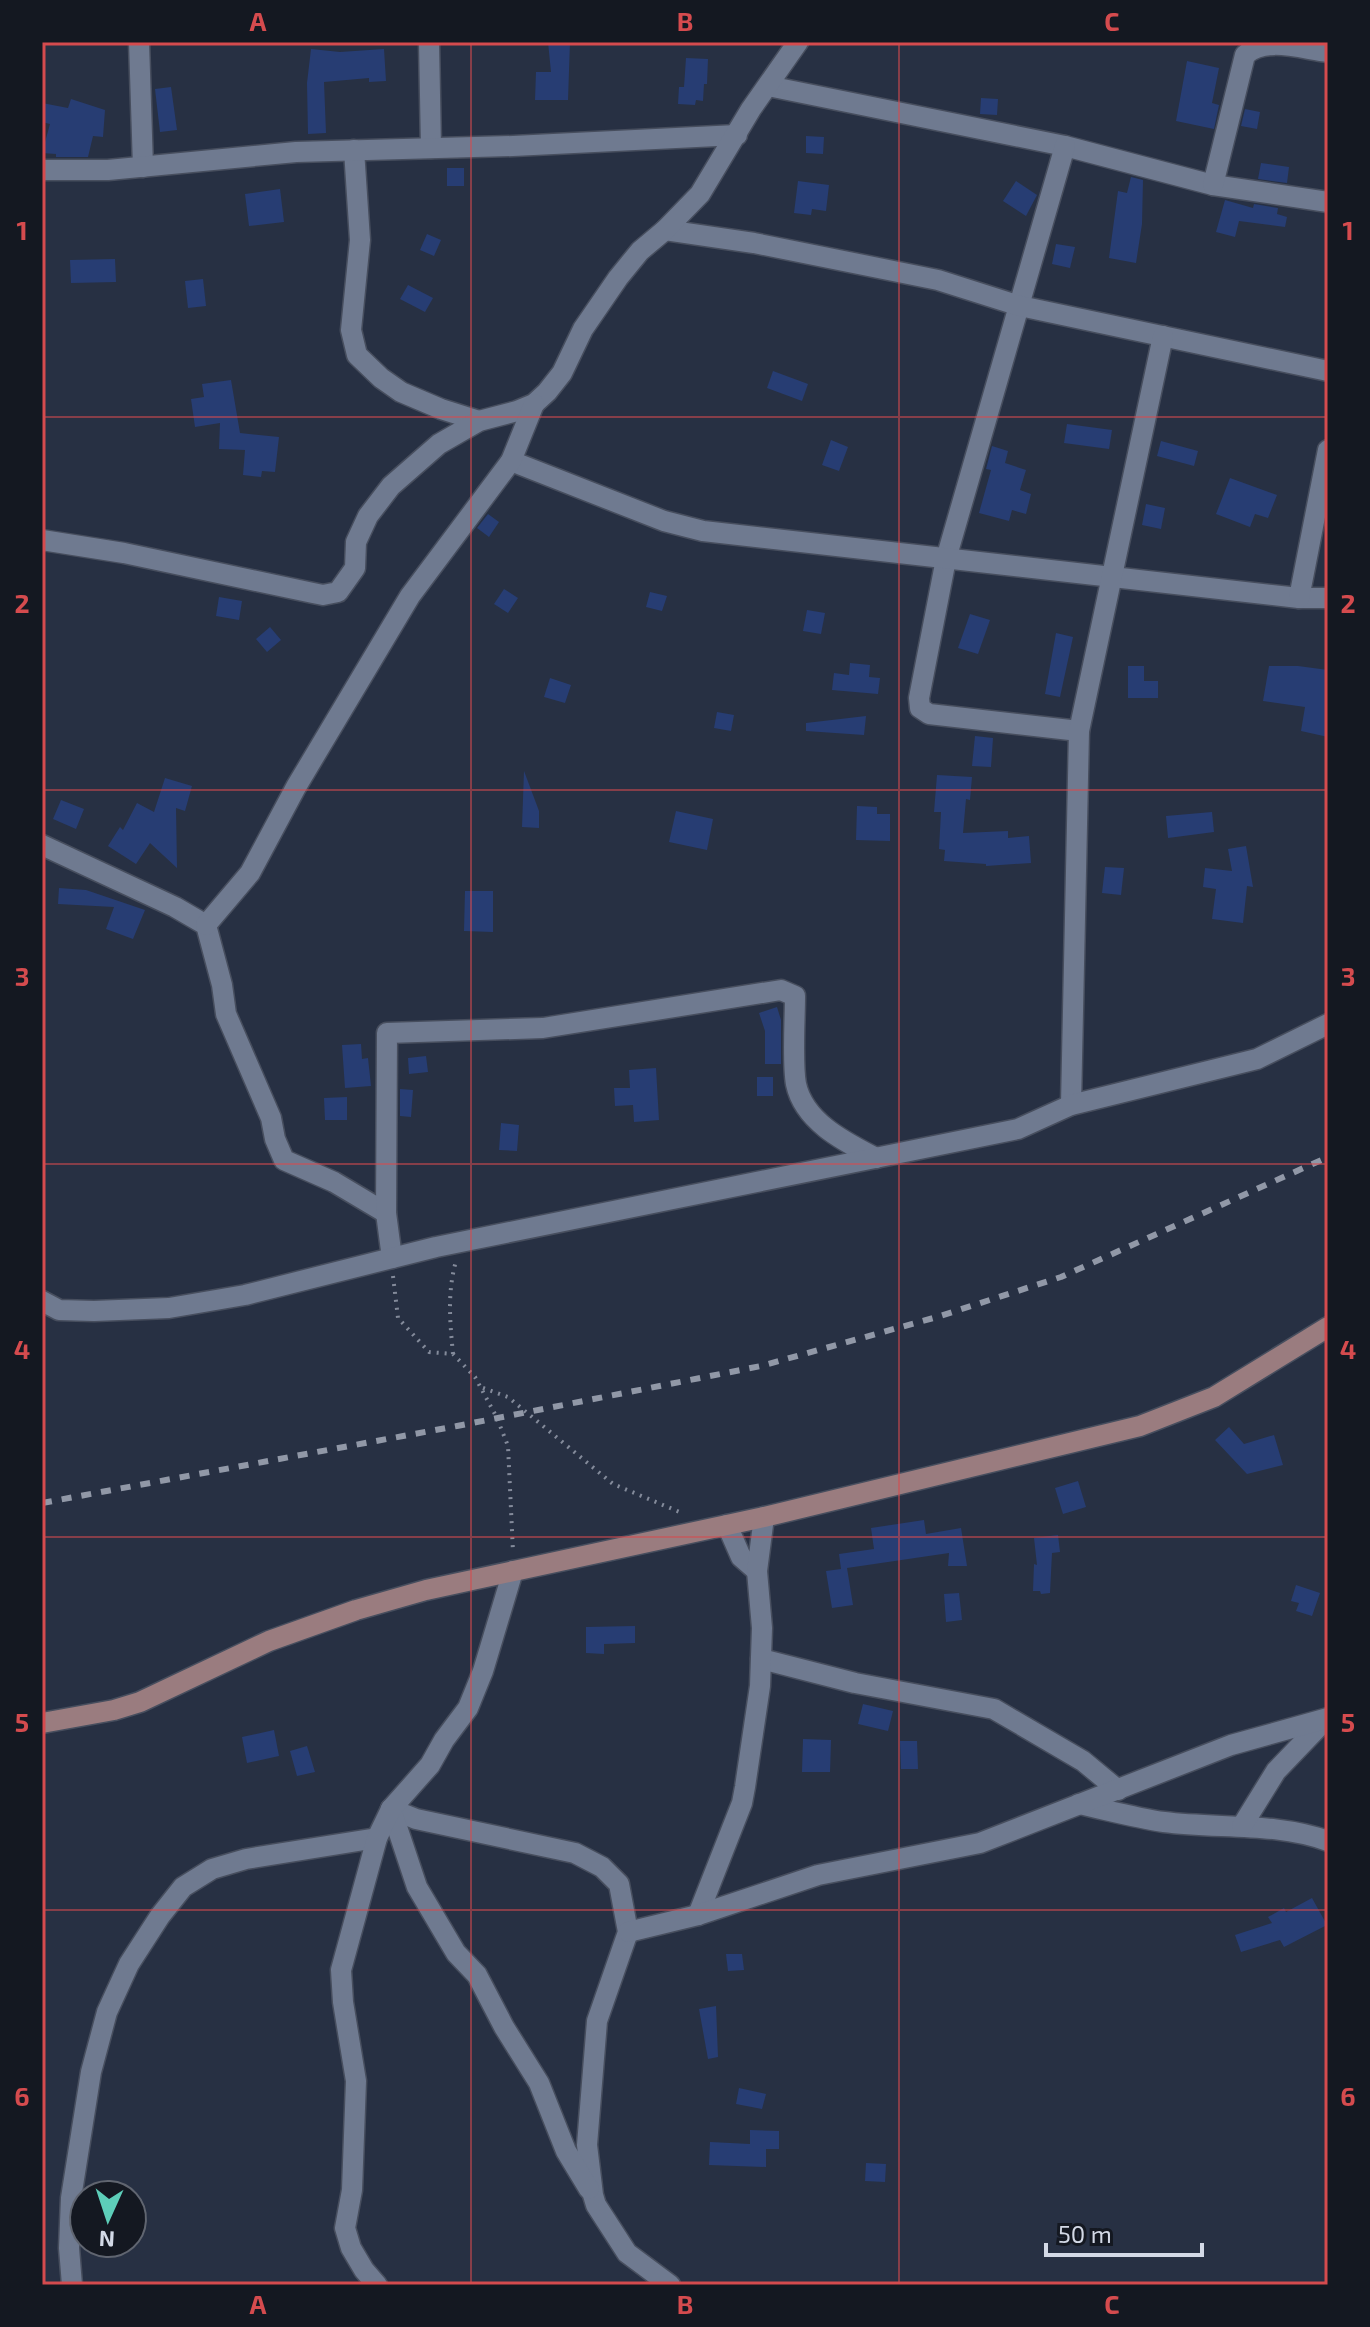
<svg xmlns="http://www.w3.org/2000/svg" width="1370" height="2327" font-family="'Exo 2',sans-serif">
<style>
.building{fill:#273d73}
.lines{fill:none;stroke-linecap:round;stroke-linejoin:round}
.street-casing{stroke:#474e5e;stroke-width:23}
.secondary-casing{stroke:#474e5e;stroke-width:23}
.path{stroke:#848b9b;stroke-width:4;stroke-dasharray:2 6;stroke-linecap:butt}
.street{stroke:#6f7a90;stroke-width:20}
.secondary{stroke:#9a7c7f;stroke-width:20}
.rail{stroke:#9198a7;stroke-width:6;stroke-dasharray:10 10;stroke-linecap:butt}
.grid{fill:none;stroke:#d54b4e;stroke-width:2;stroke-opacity:0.55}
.neatline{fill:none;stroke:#d54b4e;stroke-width:3}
.grid-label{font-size:26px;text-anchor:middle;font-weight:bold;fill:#d54b4e}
</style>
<rect width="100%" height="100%" fill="#273043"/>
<g class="building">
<path d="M548 42H570L568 100H535L536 72H551Z"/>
<path d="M311 49 340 52 384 49 386 81 369 82V78L324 82 326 133 308 134 307 83Z"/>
<path d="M686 58 708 59 707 84H704L703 101 696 100 695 105 678 104 679 87H684Z"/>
<path d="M1187 61 1219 68 1212 103 1219 105 1214 129 1176 121Z"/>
<path d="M171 87 177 130 160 132 155 89Z"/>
<path d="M981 98 998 99 997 115 980 114Z"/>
<path d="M71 99 105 110 103 137 93 136 88 157H56V154L42 153 50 124 42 122V103L68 108Z"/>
<path d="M1245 109 1260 112 1257 129 1241 126Z"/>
<path d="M806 136 824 137 823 154 806 153Z"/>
<path d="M1261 163 1289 167 1287 183 1258 179Z"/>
<rect x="447" y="168" width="17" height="18"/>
<path d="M1131 177 1143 180 1142 224 1136 263 1109 258 1118 191 1127 193Z"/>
<path d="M798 181 829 185 826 211 812 209 811 215 794 213Z"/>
<path d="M1016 181 1037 195 1026 216 1003 201Z"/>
<path d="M280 189 284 222 249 226 245 194Z"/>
<path d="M1225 200 1253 208 1254 204 1278 208 1277 214 1287 217 1285 227 1239 221 1235 237 1216 232Z"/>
<path d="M427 234 441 240 434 256 420 250Z"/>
<path d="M1056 244 1075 247 1070 268 1052 264Z"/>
<path d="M115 259 116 282 71 283 70 260Z"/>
<path d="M203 279 206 306 188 308 185 281Z"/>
<path d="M408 285 433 298 425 312 400 299Z"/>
<path d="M773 371 808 384 802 401 767 388Z"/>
<path d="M231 380 240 433 279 437 275 472 262 471 261 477 243 475 245 450 219 449 220 423 195 427 191 399 204 397 202 384Z"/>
<path d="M1067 424 1112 430 1109 449 1064 443Z"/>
<path d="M831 440 848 447 839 471 822 465Z"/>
<path d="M1161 441 1198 451 1194 466 1157 456Z"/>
<path d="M992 446 1008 451 1005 463 1026 470 1020 490 1031 494 1026 514 1012 510 1009 521 979 513 991 470 986 469Z"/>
<path d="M1230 478 1277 495 1268 518 1255 514 1250 527 1216 514Z"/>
<path d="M1146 504 1165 508 1161 529 1142 525Z"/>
<path d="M488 514 499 522 489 537 477 528Z"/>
<path d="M504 589 518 598 508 613 494 604Z"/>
<path d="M650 592 667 596 662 611 646 607Z"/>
<path d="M219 597 242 601 239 620 216 616Z"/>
<path d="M807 610 825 613 821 634 803 631Z"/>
<path d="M970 614 990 620 978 654 958 648Z"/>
<path d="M270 627 281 640 267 652 256 639Z"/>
<path d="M1056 633 1073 637 1060 697 1045 694Z"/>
<path d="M850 663 870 665 869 677 880 678 878 694 832 690 834 673 849 675Z"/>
<path d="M1128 666H1144V681H1158V698H1128Z"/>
<path d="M1269 666H1298L1328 670V737L1301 731 1305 707 1263 701Z"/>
<path d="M550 678 571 685 565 703 544 697Z"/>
<path d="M717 712 734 715 731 731 714 728Z"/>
<path d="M866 716 864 735 806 731V723Z"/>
<path d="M975 736 993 738 991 767 972 766Z"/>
<path d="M524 771 539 811V828L522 827Z"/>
<path d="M937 775 972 777 970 800 966 799 963 833 1008 831V838L1029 836 1031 863 986 866V864L944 861 945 850 939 849 941 812H934Z"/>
<path d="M165 778 192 786 185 811 176 808 177 868 150 843 136 864 108 846 120 827 123 830 137 803 154 812Z"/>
<path d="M61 800 84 809 76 829 53 819Z"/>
<path d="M857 806 877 807V814H890V841L856 840Z"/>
<path d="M676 811 713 819 707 850 669 842Z"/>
<path d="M1212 812 1214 832 1168 838 1166 816Z"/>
<path d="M1246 846 1253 887 1247 886 1243 923 1212 919 1216 889 1203 887 1205 868 1232 871 1228 849Z"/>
<path d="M1105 867 1124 868 1121 895 1102 893Z"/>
<path d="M59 888 86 890 145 910 133 939 106 929 114 907 58 904Z"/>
<path d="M465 891H493V932L464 931Z"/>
<path d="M777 1007 781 1020V1064H765V1031L759 1013Z"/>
<path d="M361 1044 362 1059 368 1058 371 1086 345 1088 342 1045Z"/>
<path d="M426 1056 428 1072 409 1074 408 1058Z"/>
<path d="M656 1068 659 1120 634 1122 633 1105 615 1106 614 1088H630L629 1070Z"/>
<rect x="757" y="1077" width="16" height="19"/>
<path d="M400 1089 413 1090 411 1117 400 1116Z"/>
<path d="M347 1097V1120H325L324 1098Z"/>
<path d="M501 1123 519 1125 517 1151 499 1150Z"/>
<path d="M1229 1427 1244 1444 1274 1435 1283 1465 1247 1474 1215 1440Z"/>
<path d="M1078 1481 1086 1507 1063 1514 1055 1488Z"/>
<path d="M924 1520 926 1534 961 1528 967 1566H948L949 1553 847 1568 853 1605 832 1608 826 1571 841 1569 839 1554 874 1549 871 1528Z"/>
<path d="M1058 1535 1060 1552 1052 1553 1050 1593 1041 1594 1040 1591H1033L1034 1564 1037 1565 1034 1538Z"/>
<path d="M1296 1585 1320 1593 1312 1616 1296 1611 1299 1603 1291 1601Z"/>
<path d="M959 1593 962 1620 946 1622 944 1594Z"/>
<path d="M635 1626V1643L604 1644V1654L586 1653V1627Z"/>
<path d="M863 1704 893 1711 888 1731 858 1724Z"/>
<path d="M274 1730 279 1756 247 1763 242 1737Z"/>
<path d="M803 1739 831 1740 830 1772H802Z"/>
<path d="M900 1741H917L918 1769H901Z"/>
<path d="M307 1746 315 1772 297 1776 290 1751Z"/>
<path d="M1312 1898 1327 1925 1284 1947 1280 1940 1241 1952 1235 1935 1272 1923 1268 1917 1284 1908 1286 1912Z"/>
<path d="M726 1954H742L744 1970 728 1971Z"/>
<path d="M716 2006 718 2057 708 2059 699 2009Z"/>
<path d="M739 2088 766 2094 762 2109 736 2104Z"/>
<path d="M750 2130 779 2131V2149H766V2167L709 2165 710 2142 750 2144Z"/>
<path d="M866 2163 886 2164 885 2182 865 2181Z"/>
</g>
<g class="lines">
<g class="street-casing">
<g id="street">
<path d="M139 42 143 167"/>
<path d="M429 42 431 148"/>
<path d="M768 86 1065 146 1213 185 1328 202"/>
<path d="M1065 146 946 559 919 698 920 708 929 714 1079 731"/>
<path d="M354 150 360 240 351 330 357 355 381 378 401 392 441 409 479 421"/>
<path d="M42 170H108L296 152 513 146 737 135"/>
<path d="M1213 185 1245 55C1265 36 1302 49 1328 52"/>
<path d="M665 230 754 243 938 280 1020 306 1328 371"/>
<path d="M511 461 664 521 703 531 1299 598H1328"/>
<path d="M42 540 124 553 313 593 323 595 338 592 355 568 356 542 368 516 391 486 439 444 479 421 517 411 534 404 547 392 562 373 583 329 618 278 640 251 665 230 700 194 751 109 798 42"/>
<path d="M1299 598 1328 450"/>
<path d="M42 845 175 907 206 925 222 985 226 1014 271 1118 275 1139 284 1160 334 1182 386 1213"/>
<path d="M206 925 250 873 296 787 410 596 511 461 534 404"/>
<path d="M1071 1105 1079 731 1163 336"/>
<path d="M392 1258 386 1213 387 1033 543 1028 781 990 795 996C795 1020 792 1062 796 1084 804 1122 845 1142 876 1158"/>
<path d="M42 1301 59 1310 94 1311 169 1308 245 1295 436 1247 1018 1129 1071 1105 1257 1059 1328 1024"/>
<path d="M727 1525 741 1557 757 1571"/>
<path d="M761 1659 855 1683 994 1709 1083 1761 1118 1790"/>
<path d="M1079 1804C1107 1810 1136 1818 1164 1822 1218 1829 1276 1822 1328 1841"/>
<path d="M391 1809 416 1819 575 1853 602 1867 619 1884 628 1932 597 2021 587 2145 593 2195 596 2205 627 2253 670 2285"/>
<path d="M391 1809 417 1887 456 1953 477 1975 504 2027 539 2083 566 2151 589 2189"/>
<path d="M1242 1826 1276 1771 1324 1721"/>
<path d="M698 1915 742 1803 745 1787 760 1686 762 1628 757 1571 764 1517"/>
<path d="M628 1932 698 1915 818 1875 980 1843 1231 1745 1328 1718"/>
<path d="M72 2285 69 2248 71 2198 91 2072 107 2012 129 1964 160 1916 183 1887 212 1869 246 1859 377 1838"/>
<path d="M377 2285 364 2270 351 2248 345 2228 352 2190 356 2081 343 2002 341 1970 377 1838 391 1809 430 1765 444 1740 468 1708 483 1671 513 1571"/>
</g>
</g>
<g class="secondary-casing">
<path id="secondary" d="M42 1723 114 1710 140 1702 269 1641 356 1610 426 1590 764 1517 1140 1426 1214 1397 1328 1327"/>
</g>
<g class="path">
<path d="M393 1276 398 1318 429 1352 453 1354 475 1377 497 1418 508 1446 513 1552"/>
<path d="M453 1354C450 1322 447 1293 456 1261"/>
<path d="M483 1388 508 1397 613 1484 682 1513"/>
</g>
<use href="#street" class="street"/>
<use href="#secondary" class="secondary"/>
<path class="rail" d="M42 1503 457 1426 761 1366 937 1317 1061 1277 1328 1157"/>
</g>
<path class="grid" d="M471 42V2285M899 42V2285M42 417H1328M42 790H1328M42 1164H1328M42 1537H1328M42 1910H1328"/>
<rect width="1370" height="2327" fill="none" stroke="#141821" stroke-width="88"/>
<g transform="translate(108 2219) rotate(183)"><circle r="38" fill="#141821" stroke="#606570" stroke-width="2"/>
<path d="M0-6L14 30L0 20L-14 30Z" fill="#5dceb9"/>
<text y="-12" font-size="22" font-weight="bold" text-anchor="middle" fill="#d3d9e6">N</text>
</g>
<path d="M1046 2243v12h156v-12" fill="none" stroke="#d3d9e6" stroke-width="4"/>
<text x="1058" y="2243" font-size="24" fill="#d3d9e6" stroke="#141821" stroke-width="6" paint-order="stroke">50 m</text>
<rect x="44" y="44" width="1282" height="2239" class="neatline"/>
<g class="grid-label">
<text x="258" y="31">A</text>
<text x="685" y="31">B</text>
<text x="1112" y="31">C</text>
<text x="22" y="240">1</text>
<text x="1348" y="240">1</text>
<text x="22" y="613">2</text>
<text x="1348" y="613">2</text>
<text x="22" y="986">3</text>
<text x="1348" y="986">3</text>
<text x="22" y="1359">4</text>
<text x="1348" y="1359">4</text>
<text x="22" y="1732">5</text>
<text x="1348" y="1732">5</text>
<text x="22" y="2106">6</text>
<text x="1348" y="2106">6</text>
<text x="258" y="2314">A</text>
<text x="685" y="2314">B</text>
<text x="1112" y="2314">C</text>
</g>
</svg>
